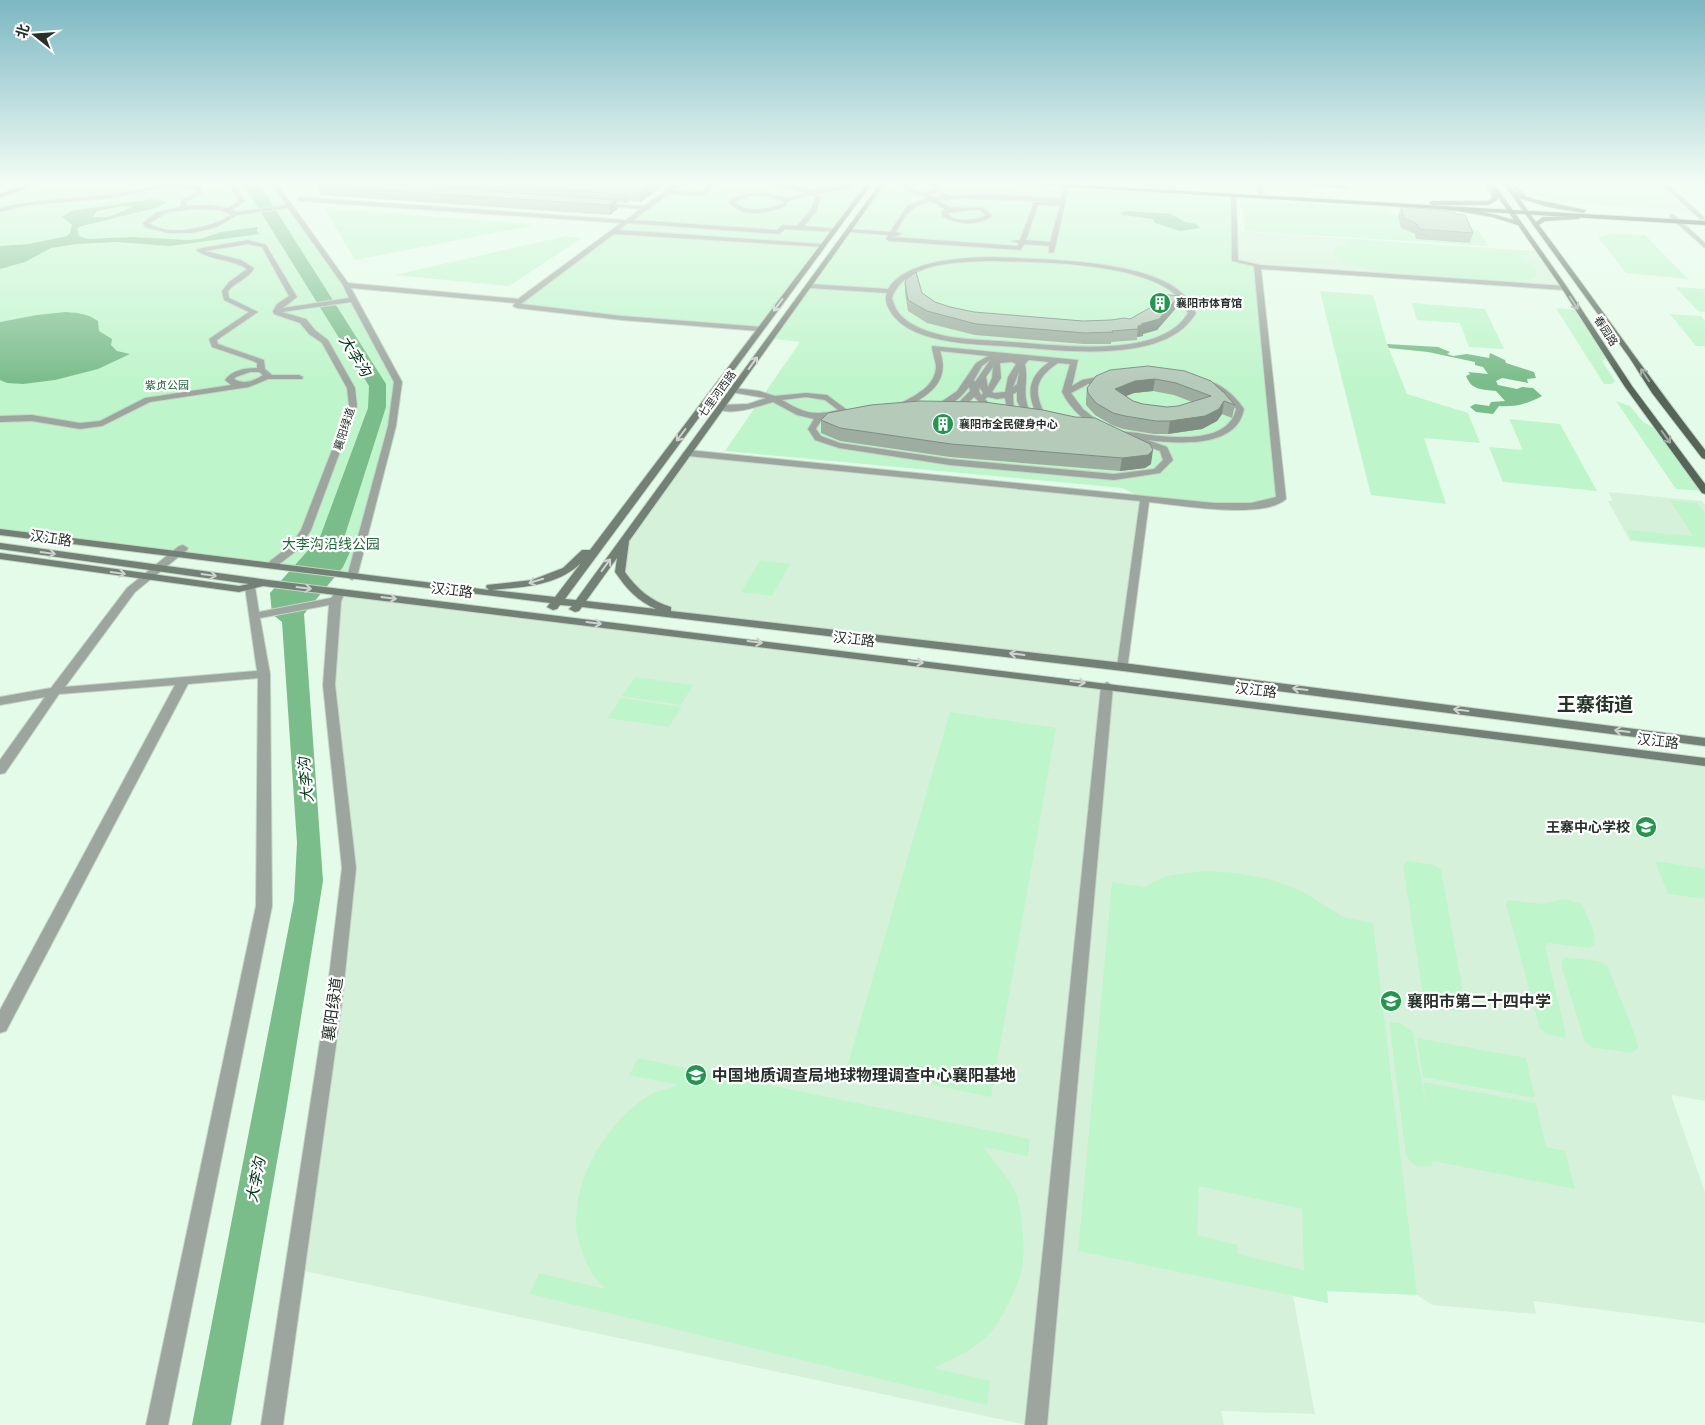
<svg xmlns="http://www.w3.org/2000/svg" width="1705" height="1425" font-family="Raleway,'Noto Sans SC',sans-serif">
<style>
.built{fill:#d5f1da}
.green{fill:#bff5cb;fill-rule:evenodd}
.water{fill:#7bbc8b;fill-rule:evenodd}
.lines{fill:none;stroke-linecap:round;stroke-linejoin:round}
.street-casing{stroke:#c3d6c6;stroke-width:2}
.secondary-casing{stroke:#c3d6c6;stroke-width:2}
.primary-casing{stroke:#c3d6c6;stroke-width:2}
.highway-casing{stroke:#c3d6c6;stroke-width:2}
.street{fill:#9ca59e;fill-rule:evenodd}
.secondary{fill:#738075;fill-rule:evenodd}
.primary{fill:#556558;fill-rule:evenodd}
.highway{fill:#3c4e40;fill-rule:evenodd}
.street-bridge-casing{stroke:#c3d6c6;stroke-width:7;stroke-linecap:butt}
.street-bridge{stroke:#9ca59e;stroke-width:6}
.wall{fill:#9daea0;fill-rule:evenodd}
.shaded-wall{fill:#7f8d82}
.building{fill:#b6caba;stroke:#7f8d82;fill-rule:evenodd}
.oneway{stroke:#a2aaa3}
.oneway2{stroke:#ced3cf}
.labels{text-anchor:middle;stroke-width:4.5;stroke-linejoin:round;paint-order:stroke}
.far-poi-label{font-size:11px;font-weight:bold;fill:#273029;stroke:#fff;text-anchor:start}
.far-street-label{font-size:11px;fill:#273029;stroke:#fff}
.far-park-label{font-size:11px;fill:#206739;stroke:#fff}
.street-label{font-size:14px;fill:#273029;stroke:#fff}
.park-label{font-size:14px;fill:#206739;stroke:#fff}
.poi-label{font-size:14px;font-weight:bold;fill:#273029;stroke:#fff;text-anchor:end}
.water-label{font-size:15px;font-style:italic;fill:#013516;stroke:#fff}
.near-poi-label{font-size:16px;font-weight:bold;fill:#273029;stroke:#fff;text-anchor:start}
.near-street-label{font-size:16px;fill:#273029;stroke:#fff}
.district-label{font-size:19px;font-weight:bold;fill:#233427;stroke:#fff}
</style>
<rect width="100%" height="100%" fill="#e5fbe9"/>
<g class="built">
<path d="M1524 182H1656L1687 211 1554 202 1533 194Z"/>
<path d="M1234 231 1538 251 1565 288 1257 267 1235 261Z"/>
<path d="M688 453 1145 499 1123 667 704 618 656 606 620 572 625 539Z"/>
<path d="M1608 492 1702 501 1705 505V548L1630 541 1608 501H1613Z"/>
<path d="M341 592 1705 762V1101L1671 1095 1705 1192V1323L1533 1301 1536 1314 1432 1305 1417 1295 1327 1291 1328 1303 1293 1296 1315 1414 1221 1411 1224 1425H1027L295 1269 349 868 329 685Z"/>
</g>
<g class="green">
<path d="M43 182H290L277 188 346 285 398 382 392 426 352 577 0 532V197Z"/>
<path d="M681 182H871L759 329 517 306Z"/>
<path d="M884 182H988L1233 196 1235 261 1257 265 1264 382 1281 499 1248 507 1145 499 1122 488 725 451 800 342 767 338Z"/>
<path d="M1240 199 1389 208 1392 214 1452 217 1479 231 1488 246 1245 231Z"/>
<path d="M324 208 532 224 526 227 355 260Z"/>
<path d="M1611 234 1645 235 1688 279 1626 273 1598 237Z"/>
<path d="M566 236 582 238 509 286 395 275Z"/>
<path d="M1345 239 1527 251 1528 255H1519L1535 266 1537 272 1536 276 1528 280 1512 282 1381 272C1364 268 1346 265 1333 253L1338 246 1346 244Z"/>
<path d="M1675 287 1705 289V312L1698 311Z"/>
<path d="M1320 291 1373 295 1387 344 1407 394 1468 413 1480 443 1424 438 1446 504 1371 495Z"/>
<path d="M1412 303 1485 309 1504 349 1469 347 1460 323 1417 320Z"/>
<path d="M1556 308 1579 310 1610 356 1602 361 1615 381 1611 384H1604Z"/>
<path d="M1670 314 1701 316 1705 321V346H1696Z"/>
<path d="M1616 401 1630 406 1642 421 1664 434 1705 491 1676 489Z"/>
<path d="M1509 419 1560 424 1597 491 1503 482 1489 447 1523 450Z"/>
<path d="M1670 500 1697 503 1705 514V547L1632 540 1627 530 1693 536Z"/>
<path d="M760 560 790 564 772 596 741 592Z"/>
<path d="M635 677 693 685 681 705 622 696Z"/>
<path d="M621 698 681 707 669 727 608 718Z"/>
<path d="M950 712 1056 728 991 1097 847 1067Z"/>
<path d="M1408 861 1435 865 1441 870 1466 1008 1463 1012 1432 1007 1424 1001 1403 865Z"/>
<path d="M1655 861 1705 869V899L1668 894Z"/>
<path d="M1208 871 1237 873 1269 879 1302 891 1343 917 1373 923 1417 1295 1327 1291 1328 1303 1078 1251 1112 882 1145 887C1164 873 1185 873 1208 871ZM1199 1186 1302 1209 1304 1270 1238 1254 1237 1245 1197 1235Z"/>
<path d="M1564 899 1582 904 1593 930 1595 944 1589 948 1549 943 1545 946 1565 1030V1038L1547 1034 1540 1029 1506 904 1508 900 1542 904Z"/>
<path d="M1566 957 1598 961 1607 965 1635 1035 1638 1048 1631 1053 1591 1047 1585 1042 1561 965 1562 960Z"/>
<path d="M1390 1022 1400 1023 1413 1032 1427 1111 1423 1082 1536 1103 1546 1147 1565 1151 1575 1189 1433 1161 1431 1167 1414 1165 1406 1156 1390 1029Z"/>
<path d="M1417 1038 1526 1058 1535 1098 1423 1077Z"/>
<path d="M638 1058 1030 1139 1028 1156 983 1147C994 1162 1009 1177 1016 1194 1022 1210 1025 1246 1023 1263 1021 1281 1003 1318 991 1332 976 1350 953 1358 933 1368L990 1381 987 1405 530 1294 539 1273 605 1289C601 1283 594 1278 591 1271 583 1257 575 1236 576 1220 577 1171 609 1120 650 1095 658 1090 670 1089 679 1085L629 1075Z"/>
</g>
<g class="water">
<path d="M242 182H258L386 384V407L345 535 351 550 343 567 304 614 323 881 286 1110 231 1425H192L294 900 297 843 282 622 272 614 270 593 320 537 368 408 369 386Z"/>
<path d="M152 199 164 201 165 203 159 207 82 226 77 228 79 236 88 239 133 237 188 240 200 239 221 232 258 227 257 231 260 234 170 246 116 242 76 244 51 248 25 262 0 269V246L29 244 67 236 70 233 72 225 62 217 71 211ZM123 206 133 207 108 217H93L97 211Z"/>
<path d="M1126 211 1171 214 1185 222 1196 224 1200 228 1180 231 1155 223 1153 219 1123 215 1120 213Z"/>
<path d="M66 312C79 313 88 314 98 321L99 331 112 339 111 345 117 351 130 354 98 369 55 380 23 384 7 383 0 380V322L37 315Z"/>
<path d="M1387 344 1438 347 1450 352 1447 354 1453 356 1467 354 1489 358 1490 353 1505 360 1506 363 1534 372 1536 378 1527 379 1528 383 1502 378 1496 381 1498 385 1517 389 1522 387 1533 388 1542 396C1527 404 1516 407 1499 406L1493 414 1476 412 1470 407 1475 404 1489 406 1491 402 1505 401 1496 391C1482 389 1472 391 1466 376L1470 374 1468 372 1488 374 1483 367 1475 365V362L1428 352 1389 348Z"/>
</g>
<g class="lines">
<g class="street-casing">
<g id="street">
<path d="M227 182H232L245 201 232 210 237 212 286 205 276 190 267 182H272L280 188 348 283 518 299 621 223 300 201 297 199 300 197 626 220 640 209 597 205 600 203 644 206 677 182H683L673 191 702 192 712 182H718L703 196 669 194 633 220 777 230 783 225 797 226 811 210 815 198 811 195 788 201 786 206C768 213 743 219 729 202L735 197 750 193H766L787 198 806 193 763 182 785 183 812 191 821 189 811 182 834 188 857 182 849 189 816 194 821 197 817 210 804 226 837 229 835 232 785 229 779 234 628 223 619 230 822 244 825 246 824 247 614 234 521 304 622 316 762 327 763 329 759 331 622 320 517 308 513 306 515 303 351 288 402 382 396 426 357 577 352 580 347 577 388 426 394 382 351 302 282 312 306 319 315 330 328 340 355 388 357 406 311 530 299 549 278 565H270L269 563 270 561 291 545 301 530 349 406 347 388 322 343 309 334 300 323 274 314 273 311 277 304 289 296 262 247 248 244 205 251 241 260 254 268C250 278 235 282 228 291L229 298 258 312 217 340 218 344 264 360 265 369 272 375H299L303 377 302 379H268L249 387 150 402 102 426 80 429 32 421 0 422V416L32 415 80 423 100 421 145 398 231 385 225 380C232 370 245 368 257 368V363L253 361 212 347 209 339 249 312 224 300 222 291 229 282 247 269C232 259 213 261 197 251V249L248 240 266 245 297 297 283 308 349 298 343 285 288 208 237 215 217 227 192 233H168L145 227 143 223 157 212 180 207 182 200 197 192 195 189 165 187 112 198 29 205 0 212V208C37 199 74 199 111 194 144 190 164 180 199 186L203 193 187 202 186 206 211 205 227 208 239 201ZM750 196H766L783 201 782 204C768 209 747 214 735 202ZM194 209 221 210 231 215C214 227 167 238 149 223L169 212ZM250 372H259L263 375C254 381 244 385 234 379L236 377Z"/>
<path d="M912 182H932L942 187 937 193 928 194 933 197 983 194 1061 198 1064 187 1069 186 1054 252 1049 253V246L1025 244 1020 250 889 241 886 239 888 235 847 232 849 229 890 232 907 206 927 198 908 192 902 187ZM918 184 928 185 936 188 922 193 909 187ZM959 198 1061 202H1034L1020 240 1011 241 1019 243 1018 246 893 237 902 234 896 232C905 215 912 205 932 201L944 209 941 212 943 217C958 224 978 227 992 216L984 208 950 207 937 200ZM1038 205 1060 206 1050 242 1026 240ZM971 210H980L986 215C975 221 954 223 947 213Z"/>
<path d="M1171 182H1177L1175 190 1170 189Z"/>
<path d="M1256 182H1262L1263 195 1258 194Z"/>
<path d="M1659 182H1665L1704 217V219H1700Z"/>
<path d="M1231 195 1236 196 1238 260 1260 265 1565 286 1568 288 1565 290 1261 269 1286 499C1263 520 1179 505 1149 502L1127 670 1123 671 1117 667 1140 501 688 456 683 453 688 450 1214 503H1251L1276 497 1254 266 1232 261Z"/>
<path d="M1670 215H1674L1705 243V248L1670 217Z"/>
<path d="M990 257C1038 259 1148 259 1183 294 1188 299 1192 307 1196 313 1167 364 1066 351 1017 347 981 344 915 346 892 314 887 307 884 300 887 293L810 288 807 286 810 284 888 289C906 260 960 258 990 257ZM990 261C1038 262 1143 262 1178 297 1182 301 1185 308 1188 313 1161 360 1057 345 1012 342 979 339 942 341 912 324 901 318 895 310 892 298 905 262 957 262 990 261Z"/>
<path d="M932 346 1078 360 1072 386 1082 380 1113 374V378L1088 384 1071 393 1083 409 1103 425 1096 427C1081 418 1070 408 1062 392L1070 364 1058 363C1036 378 1033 389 1044 413L1043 415 1036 413C1026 392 1029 376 1049 362L1029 360 1025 364C1029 381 1021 394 1030 411L1029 413 1022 411 1017 401V392L1013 394 1014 412 1007 410 1005 398 997 399 988 397 985 399 992 407 988 410 974 397 964 407H958V403L970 391 969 387C963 395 952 407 941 406V402L957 391 976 363 988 356 940 351C948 373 939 388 919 400 913 404 908 408 901 407V403C916 395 936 386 936 366 935 359 932 352 932 346ZM990 360 975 382 974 380 982 366ZM1012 362 1016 364 1008 377 1005 392 994 393 992 392 1001 378 1000 363ZM993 367 992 378 988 387 986 377ZM1019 372 1017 384 1013 387ZM980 388 983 393 981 395 979 391Z"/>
<path d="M1203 381C1219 380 1236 397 1244 409 1237 448 1179 444 1148 440L1167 447 1173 460 1160 473 1114 480 950 465 839 448 815 440 808 429 814 419 797 415 773 402C759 406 729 417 717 408L721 405 748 404 766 398 731 392V388H734L759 391 775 396 806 393 827 395 850 412 822 419 816 429 821 436 840 443 950 459 1114 474 1154 469 1163 460 1160 451 1124 437 1122 434 1123 432C1131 431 1141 434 1150 435 1177 438 1229 443 1236 409 1227 398 1216 390 1203 385ZM806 397 825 400 838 410C814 416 804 413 782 400Z"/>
<path d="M183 545 188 548 187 550 135 592 65 687 257 671 245 587 246 585H254L255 587 259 612 331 598 335 593 339 592 344 595 341 601 335 685 356 868 342 1002 283 1425H261L326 1002 342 868 323 685 329 605 260 618 270 674 272 906 168 1425H146L256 906 258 678 188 684 6 1031 0 1033V1010L175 685 59 694 5 773 0 774V760L45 697 0 705V697L51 688 127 588 179 546Z"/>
<path d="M1107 682 1113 686 1047 1425H1025L1101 686Z"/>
</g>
</g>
<g class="secondary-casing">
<g id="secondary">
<path d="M34 182H42L0 198V194Z"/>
<path d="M868 182H873L565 599 576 600 881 182H886L629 541 625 572C637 589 651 601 671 607V611L1123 663 1705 738V746L1123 671 582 607 579 611 575 612 569 609 572 606 560 605 557 609 553 610 547 607 550 603 0 535V529L489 590 486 587 487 585 532 580 563 568 582 550H590ZM617 558 615 572C626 588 637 601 656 609L586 601ZM581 563 555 597 492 590C524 587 557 586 581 563Z"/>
<path d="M1484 182H1490L1497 199H1493Z"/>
<path d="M1508 182H1513L1527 197V199H1523Z"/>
<path d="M0 543 268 580 1705 758V766L1107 690 263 586 239 592 0 559V553L239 586 249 584 0 549Z"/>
</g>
</g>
<g class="primary-casing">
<g id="primary">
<path d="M1488 182H1493L1565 284 1632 386 1705 484V494L1702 493 1625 387 1559 284 1518 225 1492 217 1446 209 1449 207 1485 212 1514 220 1498 197 1497 200 1489 205H1432L1429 203 1432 201H1488L1492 198 1493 191Z"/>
<path d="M1502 182H1507L1515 192 1533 199 1586 210 1584 213 1548 207 1519 198 1536 222 1543 217 1581 216 1579 219 1545 221 1539 225C1595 300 1648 376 1705 450V459L1702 458 1652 393 1629 357Z"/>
</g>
</g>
<g class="highway-casing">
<path id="highway" d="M985 182H1030L1705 221V225Z"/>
</g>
<use href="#street" class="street"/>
<use href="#secondary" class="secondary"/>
<use href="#primary" class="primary"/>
<use href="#highway" class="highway"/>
<g class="street-bridge-casing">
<g id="street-bridge">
<path d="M943 196 947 198"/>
<path d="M931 198 934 200"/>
</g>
</g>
<use href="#street-bridge" class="street-bridge"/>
</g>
<g class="wall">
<path d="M372 182H667L641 202 628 201 625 203 616 202 617 209 610 215 320 195 318 186Z"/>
<path d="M1300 182H1350L1349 189 1301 186Z"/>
<path d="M1401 207 1456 214 1473 233 1470 243 1416 239 1415 234 1401 228 1398 217Z"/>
<path d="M905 283 935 302 950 307 974 312 1083 321 1130 319 1179 296 1177 307 1157 330 1143 334V336L1137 337V340L1111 342V344H1084L975 335 927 323 908 311 905 293Z"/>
<path d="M1148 366 1225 394 1235 405 1232 418 1222 414 1217 421 1202 429 1168 434H1154L1123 429 1112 425 1095 415 1086 405V400L1087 388ZM1153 391 1174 395 1192 402 1178 406 1167 407 1143 404 1133 401 1126 396 1134 393Z"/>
<path d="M871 405 1151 464 1145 468 1120 471 950 457 840 441 821 433V420Z"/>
</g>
<g class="shaded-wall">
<path d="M654 182H667L641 202 640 193Z"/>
<path d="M626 192 628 201 625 203 624 194Z"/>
<path d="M616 200 617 209 610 215 609 205Z"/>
<path d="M1179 296 1177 307 1157 330 1143 334V336L1137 337 1138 326Z"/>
<path d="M1155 379 1153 391 1134 393 1113 401 1115 389 1135 381Z"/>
<path d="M1224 401 1222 414 1217 421 1202 429 1168 434 1170 421Z"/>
<path d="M1153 450 1151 464 1145 468 1120 471 1122 458Z"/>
</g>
<g class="building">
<path d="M325 182H366L616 200 609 205 318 186Z"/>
<path d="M449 182H654L640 193 626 192 624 194Z"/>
<path d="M1401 207 1454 211 1456 214 1465 215 1473 233 1419 229 1417 224 1404 218Z"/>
<path d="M916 272 922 293 935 302 950 307 974 312 1083 321 1111 320 1124 318 1130 319 1153 306 1161 294 1179 296 1159 319 1141 324 1144 325 1138 326V329L1112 331 1113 332 1085 333 976 324 927 311 908 300 905 283 907 278Z"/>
<path d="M1148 366 1185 371 1211 381 1223 392H1225V394L1235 405 1224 401 1219 409 1205 416 1170 421H1156L1125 416 1113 413 1096 403 1088 393 1087 388 1096 376 1110 370ZM1155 379 1176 383 1211 396 1178 406 1167 407 1143 404 1133 401 1115 389 1135 381Z"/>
<path d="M919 401 984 402 1043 410 1075 417 1095 418 1150 444 1153 450 1148 455 1122 458 951 444 840 428 821 420 828 413 871 405Z"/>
</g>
<defs><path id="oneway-shaft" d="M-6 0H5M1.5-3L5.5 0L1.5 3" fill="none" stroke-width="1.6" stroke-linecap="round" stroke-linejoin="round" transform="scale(1.25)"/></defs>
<g class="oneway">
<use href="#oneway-shaft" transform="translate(1574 303) rotate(57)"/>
<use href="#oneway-shaft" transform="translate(1645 375) rotate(-123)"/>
<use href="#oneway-shaft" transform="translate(1666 437) rotate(54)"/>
</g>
<g class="oneway2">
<use href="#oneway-shaft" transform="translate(778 305) rotate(127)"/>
<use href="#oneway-shaft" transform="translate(753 363) rotate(-54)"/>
<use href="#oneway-shaft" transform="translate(681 435) rotate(127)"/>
<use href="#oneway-shaft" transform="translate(48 553) rotate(8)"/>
<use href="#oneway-shaft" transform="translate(606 565) rotate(-54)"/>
<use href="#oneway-shaft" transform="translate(118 573) rotate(8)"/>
<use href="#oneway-shaft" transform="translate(209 575) rotate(8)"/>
<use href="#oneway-shaft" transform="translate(536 581) rotate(163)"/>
<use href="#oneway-shaft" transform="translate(304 588) rotate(7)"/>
<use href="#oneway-shaft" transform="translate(389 598) rotate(7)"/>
<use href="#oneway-shaft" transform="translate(594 623) rotate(7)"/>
<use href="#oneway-shaft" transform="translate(755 642) rotate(7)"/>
<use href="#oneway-shaft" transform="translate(1017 654) rotate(-173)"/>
<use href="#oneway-shaft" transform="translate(916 662) rotate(7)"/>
<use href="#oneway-shaft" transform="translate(1078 682) rotate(7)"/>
<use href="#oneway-shaft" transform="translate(1300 689) rotate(-173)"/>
<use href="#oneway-shaft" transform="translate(1461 710) rotate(-173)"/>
<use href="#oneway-shaft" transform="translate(1622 731) rotate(-173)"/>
</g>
<linearGradient id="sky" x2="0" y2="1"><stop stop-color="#7cb7c3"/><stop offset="0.48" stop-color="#f3fdf5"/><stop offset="1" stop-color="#f3fdf5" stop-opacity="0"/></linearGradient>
<rect width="1705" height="382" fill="url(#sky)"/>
<defs>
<g id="building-disc" transform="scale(1.125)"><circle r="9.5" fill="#249650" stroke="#fff"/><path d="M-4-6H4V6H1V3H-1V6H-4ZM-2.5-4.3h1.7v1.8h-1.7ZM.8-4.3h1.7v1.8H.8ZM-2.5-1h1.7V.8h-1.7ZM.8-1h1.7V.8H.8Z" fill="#fff"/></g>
<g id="school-disc" transform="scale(1.125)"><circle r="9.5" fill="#249650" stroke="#fff"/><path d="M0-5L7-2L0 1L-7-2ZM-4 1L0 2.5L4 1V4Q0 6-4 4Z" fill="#fff"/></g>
<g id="university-disc" transform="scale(1.125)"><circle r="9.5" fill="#249650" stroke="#fff"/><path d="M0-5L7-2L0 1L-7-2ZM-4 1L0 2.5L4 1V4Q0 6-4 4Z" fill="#fff"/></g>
</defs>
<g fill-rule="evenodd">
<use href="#building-disc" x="1160" y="303"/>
<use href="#building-disc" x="943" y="424"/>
<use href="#school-disc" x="1646" y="827"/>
<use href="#school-disc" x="1391" y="1001"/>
<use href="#university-disc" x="696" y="1075"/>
</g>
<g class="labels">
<g class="far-poi-label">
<text x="1176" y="307">襄阳市体育馆</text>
<text x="959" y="428">襄阳市全民健身中心</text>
</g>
<g class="far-street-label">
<text transform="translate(1606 331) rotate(57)" y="4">春园路</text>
<text transform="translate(717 394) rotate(-54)" y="4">七里河西路</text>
<text transform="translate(344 429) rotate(-72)" y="4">襄阳绿道</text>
</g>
<g class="far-park-label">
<text x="167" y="389">紫贞公园</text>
</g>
<g class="street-label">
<text transform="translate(51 538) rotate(8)" y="5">汉江路</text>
<text transform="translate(452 590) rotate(7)" y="5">汉江路</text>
<text transform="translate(854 639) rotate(7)" y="5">汉江路</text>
<text transform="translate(1256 690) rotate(7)" y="5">汉江路</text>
<text transform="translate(1658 741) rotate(7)" y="5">汉江路</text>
</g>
<g class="park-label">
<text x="331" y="549">大李沟沿线公园</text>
</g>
<g class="poi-label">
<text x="1630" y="832">王寨中心学校</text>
</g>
<g class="water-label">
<text transform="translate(355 356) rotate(58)" y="5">大李沟</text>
<text transform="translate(306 780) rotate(-95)" y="5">大李沟</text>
<text transform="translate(256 1180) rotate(-79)" y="5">大李沟</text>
</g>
<g class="near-poi-label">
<text x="1407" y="1007">襄阳市第二十四中学</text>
<text x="712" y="1081">中国地质调查局地球物理调查中心襄阳基地</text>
</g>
<g class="near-street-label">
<text transform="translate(332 1009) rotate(-82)" y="6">襄阳绿道</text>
</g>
<g class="district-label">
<text x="1595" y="711">王寨街道</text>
</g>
</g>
<g transform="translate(35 35) rotate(287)" stroke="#ffffff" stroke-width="4" paint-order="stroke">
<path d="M0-4L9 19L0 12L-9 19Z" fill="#273029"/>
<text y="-8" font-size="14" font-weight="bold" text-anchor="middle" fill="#273029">北</text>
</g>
</svg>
